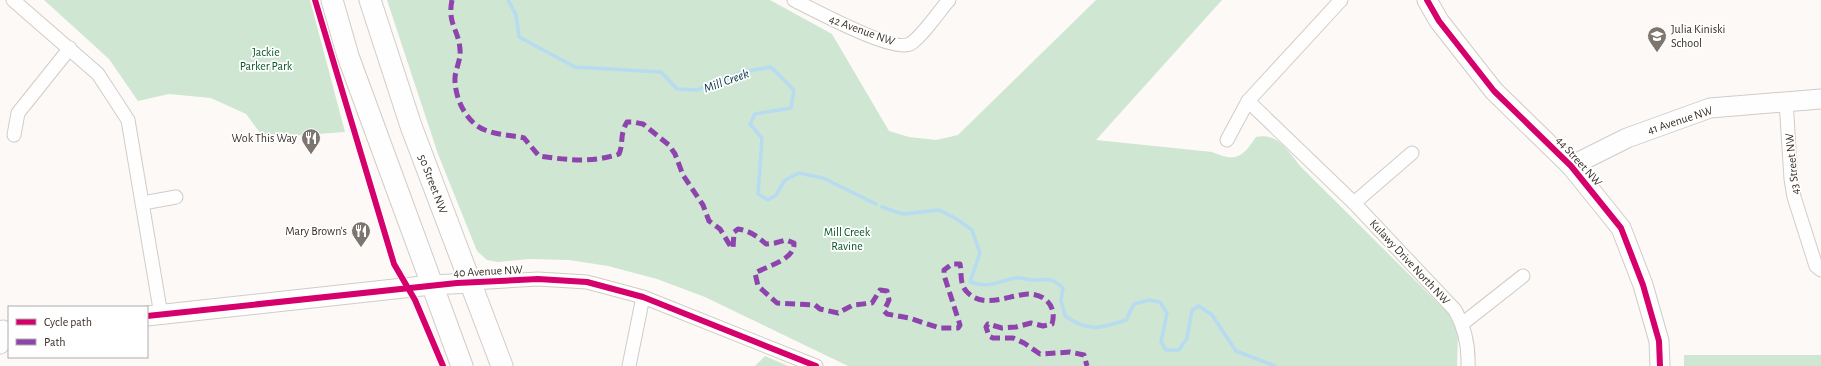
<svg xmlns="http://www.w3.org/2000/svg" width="1821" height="366" font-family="'Alegreya Sans',sans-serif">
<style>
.green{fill:#cfe6d2}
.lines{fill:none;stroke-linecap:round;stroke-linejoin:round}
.stream{stroke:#b7dbf1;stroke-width:3.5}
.street-casing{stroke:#d2ccc7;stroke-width:15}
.secondary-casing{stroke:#d2ccc7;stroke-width:21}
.primary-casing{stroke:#d2ccc7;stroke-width:23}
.street{stroke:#fffefe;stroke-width:13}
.secondary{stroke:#fffefe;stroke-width:19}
.primary{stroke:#fffefe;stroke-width:21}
.quiet{stroke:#8e44ad;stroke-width:5;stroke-dasharray:10 5;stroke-linecap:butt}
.cycleway-casing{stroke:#fff;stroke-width:8}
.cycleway{stroke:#d6006c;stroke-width:6}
.labels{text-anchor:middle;stroke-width:3.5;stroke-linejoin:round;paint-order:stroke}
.poi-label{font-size:12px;fill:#382f26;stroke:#fff;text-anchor:end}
.street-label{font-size:12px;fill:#382f26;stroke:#fff}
.park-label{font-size:12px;fill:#095325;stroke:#fff}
.water-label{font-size:13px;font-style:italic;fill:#002e43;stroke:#fff}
</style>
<rect width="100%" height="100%" fill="#fcf9f7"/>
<g class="green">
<path d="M44 0H310L345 132 264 138 246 114 211 98 169 94 138 101 109 59Z"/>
<path d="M387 0H770L832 34 889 131 909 137 936 140 958 135 1096 0H1222L1096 140 1212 152C1236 162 1242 158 1256 137 1278 132 1288 151 1301 167L1454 319 1458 331 1457 366H848L705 297 657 279 608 266 569 260 529 259 498 262 487 260 477 251 438 154Z"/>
<rect x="1684" y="355" width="137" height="11"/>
<path d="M765 356 788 366H755Z"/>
</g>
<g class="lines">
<g class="stream">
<path d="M508 0 516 15 519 37 575 67 661 72 677 89 697 90 742 72 771 67 794 90 791 108 755 114 750 124 762 138 758 194 768 200 776 195 785 180 799 173 823 178 876 204"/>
<path d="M882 207 903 214 939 210 955 218 972 230 980 253 970 282C991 289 996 281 1016 278 1021 277 1026 280 1032 280 1048 281 1048 275 1063 288L1061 300 1065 316C1089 332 1100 329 1126 320L1134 304 1149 300 1160 302 1167 313 1161 342 1166 350H1179L1187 338 1192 310 1199 306 1212 315 1236 351 1275 366"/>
</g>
<g class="street-casing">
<g id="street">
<path d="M13 0 98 74 128 120 161 315"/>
<path d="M794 0C812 9 894 53 910 44 922 37 939 11 949 0"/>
<path d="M1248 101 1354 203 1455 310C1465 328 1469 345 1468 366"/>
<path d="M1786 101 1791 179 1794 197 1816 266 1821 270"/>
<path d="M14 135 18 113 70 48"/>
<path d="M1227 140 1248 101 1341 0"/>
<path d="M143 203 176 197"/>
<path d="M1354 203 1412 153"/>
<path d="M471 283 538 279 587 282 643 297 816 366"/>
<path d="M1462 324 1523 276"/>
<path d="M629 366 643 297"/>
</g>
</g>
<g class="secondary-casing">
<g id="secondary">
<path d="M1427 0 1439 21 1494 91 1571 166 1621 228 1643 285 1659 341 1660 366"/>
<path d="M1571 166 1627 138 1710 108 1821 99"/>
<path d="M147 316 431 285 471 283"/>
<path d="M0 344 3 330"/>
</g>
</g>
<g class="primary-casing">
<g id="primary">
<path d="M332 0 348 56 462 366"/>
<path d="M370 0 411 126 502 366"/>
</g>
</g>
<use href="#street" class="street"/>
<use href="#secondary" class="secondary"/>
<use href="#primary" class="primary"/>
<path class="quiet" d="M452 0C447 25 459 29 460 50 461 59 456 68 455 77 454 97 466 123 485 130 497 135 511 135 524 138L539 156C567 160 593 163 619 154 624 142 619 136 627 122H633L643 124 669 145 675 154 683 175 703 205 709 221 720 229 731 247 733 248 734 232 738 229C750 231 757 236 766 244L775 243 786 240 794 243C795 260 767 266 755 273L758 286 777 303 815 305 820 309 838 313 853 305 872 303 880 290 887 291 889 300 884 311 887 314 909 318 940 328H958L960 325 944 275V270L952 264H960C962 274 959 285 968 293 985 309 1009 295 1028 294 1046 294 1057 307 1052 324L1043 326 1031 323 1016 327 1002 328 988 324 986 327 989 336 993 338H1013L1024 343 1040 354 1070 352 1084 355 1087 366"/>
<g class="cycleway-casing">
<g id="cycleway">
<path d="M315 0 394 264 415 300 443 366"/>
<path d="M1427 0 1439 21 1494 91 1571 166 1621 228 1643 285 1659 341 1660 366"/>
<path d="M147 316 457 283 538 279 587 282 643 297 816 366"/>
</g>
</g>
<use href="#cycleway" class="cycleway"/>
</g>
<defs>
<g id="school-pin" transform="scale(1)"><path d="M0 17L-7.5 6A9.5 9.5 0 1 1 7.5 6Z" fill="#7d766f" stroke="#fff"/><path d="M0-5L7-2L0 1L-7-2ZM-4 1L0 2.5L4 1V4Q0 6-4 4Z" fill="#fff"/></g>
<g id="restaurant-pin" transform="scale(1)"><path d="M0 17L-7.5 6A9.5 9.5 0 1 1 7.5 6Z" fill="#7d766f" stroke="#fff"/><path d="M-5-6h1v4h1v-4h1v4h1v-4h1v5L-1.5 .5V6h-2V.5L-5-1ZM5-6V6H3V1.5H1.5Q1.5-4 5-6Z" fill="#fff"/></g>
</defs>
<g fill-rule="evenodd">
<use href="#school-pin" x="1657" y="36"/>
<use href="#restaurant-pin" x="311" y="138"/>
<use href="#restaurant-pin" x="361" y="231"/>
</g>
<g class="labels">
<g class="poi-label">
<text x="1671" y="33" text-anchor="start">Julia Kiniski<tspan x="1671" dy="14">School</tspan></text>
<text x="297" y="142">Wok This Way</text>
<text x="347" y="235">Mary Brown's</text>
</g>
<g class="street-label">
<text transform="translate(862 30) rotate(20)" y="4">42 Avenue NW</text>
<text transform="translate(1680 120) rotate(-18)" y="4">41 Avenue NW</text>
<text transform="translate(1579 161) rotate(48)" y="4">44 Street NW</text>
<text transform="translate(1792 164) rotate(-96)" y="4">43 Street NW</text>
<text transform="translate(433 184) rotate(69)" y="4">50 Street NW</text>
<text transform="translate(1410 262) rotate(47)" y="4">Kulawy Drive North NW</text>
<text transform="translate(488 271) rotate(-3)" y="4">40 Avenue NW</text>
</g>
<g class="park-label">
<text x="266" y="56">Jackie<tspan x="266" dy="14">Parker Park</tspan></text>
<text x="847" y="236">Mill Creek<tspan x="847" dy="14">Ravine</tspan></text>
</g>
<g class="water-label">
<text transform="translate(726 80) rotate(-20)" y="5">Mill Creek</text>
</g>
</g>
<rect x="8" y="306" width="140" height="52" fill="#ffffff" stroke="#afaca8"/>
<rect x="16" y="319" width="20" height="6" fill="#d6006c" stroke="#afaca8"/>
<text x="44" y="326" font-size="12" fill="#382f26">Cycle path</text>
<rect x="16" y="339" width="20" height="6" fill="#8e44ad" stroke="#afaca8"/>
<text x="44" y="346" font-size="12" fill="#382f26">Path</text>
</svg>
